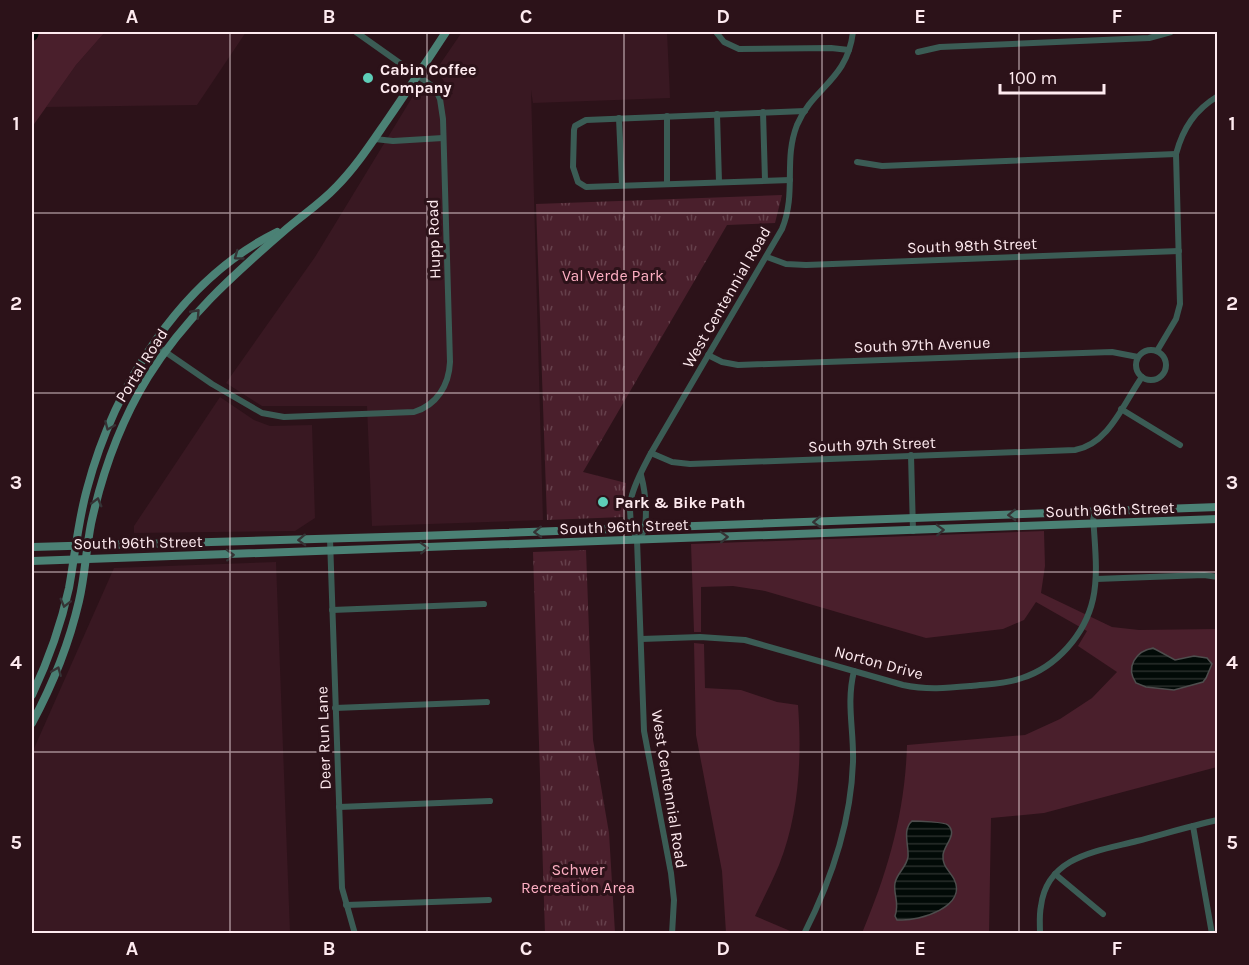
<svg xmlns="http://www.w3.org/2000/svg" width="1249" height="965" font-family="Karla,sans-serif">
<style>
.built{fill:#391822}
.grass{fill:#4a1f2c}
.park{fill:url(#park-tufts)}
.water{fill:url(#water-rules);stroke:#4e4d4d;stroke-width:1.5}
.lines{fill:none;stroke-linecap:round;stroke-linejoin:round}
.river{stroke:#020a07;stroke-width:12}
.minor{stroke:#3b5c55;stroke-width:6}
.secondary{stroke:#4b8175;stroke-width:8}
.oneway{stroke:#353335}
.grid{fill:none;stroke:#feeaef;stroke-width:1.5;stroke-opacity:0.55}
.poi-dot{fill:#5eceb8;stroke:#2c1219;stroke-width:2}
.labels{text-anchor:middle;stroke-width:6;stroke-linejoin:round;paint-order:stroke}
.poi-label{font-size:16px;font-weight:bold;fill:#feeaef;stroke:#2c1219;text-anchor:start}
.street-label{font-size:16px;fill:#feeaef;stroke:#2c1219}
.park-label{font-size:16px;fill:#fdaec2;stroke:#2c1219}
.neatline{fill:none;stroke:#feeaef;stroke-width:2}
.grid-label{font-size:20px;text-anchor:middle;font-weight:bold;fill:#feeaef}
</style>
<defs>
<pattern id="park-tufts" width="24" height="20" patternUnits="userSpaceOnUse" patternTransform="scale(1.5)"><rect width="24" height="20" fill="#4a1f2c"/><path d="M3 7l-1-3M5 7V3M7 7l1-3M15 17l-1-3M17 17v-4M19 17l1-3" fill="none" stroke="#65404b"/></pattern>
<pattern id="water-rules" width="6" height="5" patternUnits="userSpaceOnUse" patternTransform="scale(1.5)"><rect width="6" height="5" fill="#020a07"/><path d="M0 2.5h6" fill="none" stroke="#282e2b"/></pattern>
</defs>
<rect width="100%" height="100%" fill="#2c1219"/>
<g class="built">
<path d="M105 32H246L197 105 46 107 76 65Z"/>
<path d="M462 32H667L670 98 533 103 531 90 543 520 372 526 367 406H262L226 383 315 257 413 96 453 94 436 70Z"/>
<path d="M220 397 254 420 270 426 312 425 315 518 295 531 134 533V526Z"/>
<path d="M276 562 290 933H32V753L114 568Z"/>
</g>
<g class="grass">
<path d="M32 32H105L76 65 32 127Z"/>
<path d="M1044 531 1045 566 1041 593 1112 627 1139 630 1217 629V767L1044 813 991 818 989 933H862C888 871 905 813 907 745L1025 735 1060 719 1092 698 1117 672 1078 646 1087 631 1036 602 1024 620 1003 629 926 638 765 591 733 586 701 587V632H694L691 544Z"/>
<path d="M694 643 704 644 705 688 741 690 777 702 798 705C802 758 799 815 779 865 772 882 763 899 755 916L795 933H726L722 871 696 735Z"/>
</g>
<g class="park">
<path d="M782 195 775 223 727 225 583 472 626 483 623 517 547 520 536 204Z"/>
<path d="M586 550 593 740 609 833 615 933H545L533 552Z"/>
</g>
<g class="water">
<path d="M1153 648 1175 660 1194 656 1207 658 1212 664 1206 678 1203 682 1174 690 1146 687 1136 683C1125 667 1136 651 1153 648Z"/>
<path d="M912 821C918 821 945 822 948 825 958 834 944 845 943 855 942 866 949 870 954 879 968 907 919 921 900 920H897L895 916C900 902 893 895 895 883 897 873 906 868 908 857 909 845 902 830 912 821Z"/>
</g>
<g class="lines">
<path class="river" d="M32 35 33 32"/>
<g class="minor">
<path d="M716 32 724 42 739 49 831 48 849 50"/>
<path d="M918 52 940 47 1149 38 1171 32"/>
<path d="M763 112 765 180"/>
<path d="M717 114 719 182"/>
<path d="M667 116V183"/>
<path d="M619 118 622 185"/>
<path d="M375 139 393 141 443 138"/>
<path d="M857 162 882 166 1176 154"/>
<path d="M790 180 586 187 578 182 573 167 574 130 575 126 586 120 805 111"/>
<path d="M767 257 786 264 806 265 1179 251"/>
<path d="M154 344 212 384 262 413 284 417 414 412C437 405 449 385 450 362L443 119 440 99 435 88 356 32"/>
<circle cx="1151" cy="365" r="15"/>
<path d="M1157 351 1176 319 1180 304 1176 154C1183 128 1195 110 1218 96"/>
<path d="M708 355 722 362 738 365 1112 352 1138 357"/>
<path d="M1121 409 1180 445"/>
<path d="M651 453 672 462 690 464 1075 450C1109 444 1123 404 1142 377"/>
<path d="M911 455 913 531"/>
<path d="M330 539 342 888 355 934"/>
<path d="M638 540C651 529 645 490 641 475"/>
<path d="M1096 579 1204 575 1218 577"/>
<path d="M332 610 484 604"/>
<path d="M641 639 700 637 745 640 903 685C926 690 948 688 971 686 988 684 1006 684 1022 678 1056 667 1085 635 1093 599 1099 571 1094 541 1093 512"/>
<path d="M335 708 487 702"/>
<path d="M339 807 490 801"/>
<path d="M1193 826 1212 934"/>
<path d="M1055 874 1103 914"/>
<path d="M346 905 489 900"/>
<path d="M672 934 674 900 671 873 644 731 637 540C621 505 635 484 651 453L782 229C797 192 783 161 797 125 813 87 847 81 853 32"/>
<path d="M804 934C831 881 851 822 853 762 854 729 846 704 854 671"/>
<path d="M1040 934C1040 924 1039 915 1041 906 1047 856 1098 851 1137 841 1164 834 1190 826 1218 820"/>
</g>
<g class="secondary">
<path d="M32 547 419 536 1218 507"/>
<path d="M32 561 1218 519"/>
<path d="M32 695C48 661 61 625 69 588 75 555 78 521 87 489 114 387 180 280 277 232"/>
<path d="M32 723C53 684 69 644 79 601 85 575 86 550 91 524 102 473 121 421 148 377 184 319 233 275 284 231 301 216 320 204 336 187 356 167 372 142 388 119 408 90 427 61 446 32"/>
</g>
</g>
<defs><path id="oneway-chevron" d="M-2-3.5L2.5 0L-2 3.5" fill="none" stroke-width="1.6" stroke-linecap="round" stroke-linejoin="round" transform="scale(1.5)"/></defs>
<g class="oneway">
<use href="#oneway-chevron" transform="translate(238 256) rotate(144)"/>
<use href="#oneway-chevron" transform="translate(196 313) rotate(-48)"/>
<use href="#oneway-chevron" transform="translate(109 426) rotate(113)"/>
<use href="#oneway-chevron" transform="translate(97 502) rotate(-75)"/>
<use href="#oneway-chevron" transform="translate(1012 515) rotate(178)"/>
<use href="#oneway-chevron" transform="translate(817 522) rotate(178)"/>
<use href="#oneway-chevron" transform="translate(940 530) rotate(-2)"/>
<use href="#oneway-chevron" transform="translate(538 532) rotate(178)"/>
<use href="#oneway-chevron" transform="translate(724 537) rotate(-2)"/>
<use href="#oneway-chevron" transform="translate(302 540) rotate(178)"/>
<use href="#oneway-chevron" transform="translate(424 548) rotate(-2)"/>
<use href="#oneway-chevron" transform="translate(230 555) rotate(-2)"/>
<use href="#oneway-chevron" transform="translate(65 603) rotate(104)"/>
<use href="#oneway-chevron" transform="translate(57 671) rotate(-68)"/>
</g>
<path class="grid" d="M230 32V934M427 32V934M624 32V934M822 32V934M1019 32V934M32 213H1218M32 393H1218M32 572H1218M32 752H1218"/>
<g class="poi-dot">
<circle cx="368" cy="78" r="6"/>
<circle cx="603" cy="502" r="6"/>
</g>
<g class="labels">
<g class="poi-label">
<text x="380" y="75">Cabin Coffee<tspan x="380" dy="18">Company</tspan></text>
<text x="615" y="508">Park &amp; Bike Path</text>
</g>
<g class="street-label">
<text transform="translate(433 239) rotate(-92)" y="6">Hupp Road</text>
<text transform="translate(972 245) rotate(-2)" y="6">South 98th Street</text>
<text transform="translate(726 297) rotate(-60)" y="6">West Centennial Road</text>
<text transform="translate(922 344) rotate(-2)" y="6">South 97th Avenue</text>
<text transform="translate(141 365) rotate(-58)" y="6">Portal Road</text>
<text transform="translate(872 444) rotate(-2)" y="6">South 97th Street</text>
<text transform="translate(1110 509) rotate(-2)" y="6">South 96th Street</text>
<text transform="translate(624 526) rotate(-2)" y="6">South 96th Street</text>
<text transform="translate(138 542) rotate(-1)" y="6">South 96th Street</text>
<text transform="translate(879 662) rotate(15)" y="6">Norton Drive</text>
<text transform="translate(323 738) rotate(-92)" y="6">Deer Run Lane</text>
<text transform="translate(670 789) rotate(81)" y="6">West Centennial Road</text>
</g>
<g class="park-label">
<text x="613" y="281">Val Verde Park</text>
<text x="578" y="875">Schwer<tspan x="578" dy="18">Recreation Area</tspan></text>
</g>
</g>
<rect width="1249" height="965" fill="none" stroke="#2c1219" stroke-width="66"/>
<path d="M1000 84v9h104v-9" fill="none" stroke="#feeaef" stroke-width="3"/>
<text x="1009" y="84" font-size="18" fill="#feeaef" stroke="#2c1219" stroke-width="4.5" paint-order="stroke">100 m</text>
<rect x="33" y="33" width="1183" height="899" class="neatline"/>
<g class="grid-label">
<text x="132" y="23">A</text>
<text x="329" y="23">B</text>
<text x="526" y="23">C</text>
<text x="723" y="23">D</text>
<text x="920" y="23">E</text>
<text x="1117" y="23">F</text>
<text x="16" y="130">1</text>
<text x="1232" y="130">1</text>
<text x="16" y="310">2</text>
<text x="1232" y="310">2</text>
<text x="16" y="489">3</text>
<text x="1232" y="489">3</text>
<text x="16" y="669">4</text>
<text x="1232" y="669">4</text>
<text x="16" y="849">5</text>
<text x="1232" y="849">5</text>
<text x="132" y="955">A</text>
<text x="329" y="955">B</text>
<text x="526" y="955">C</text>
<text x="723" y="955">D</text>
<text x="920" y="955">E</text>
<text x="1117" y="955">F</text>
</g>
</svg>
